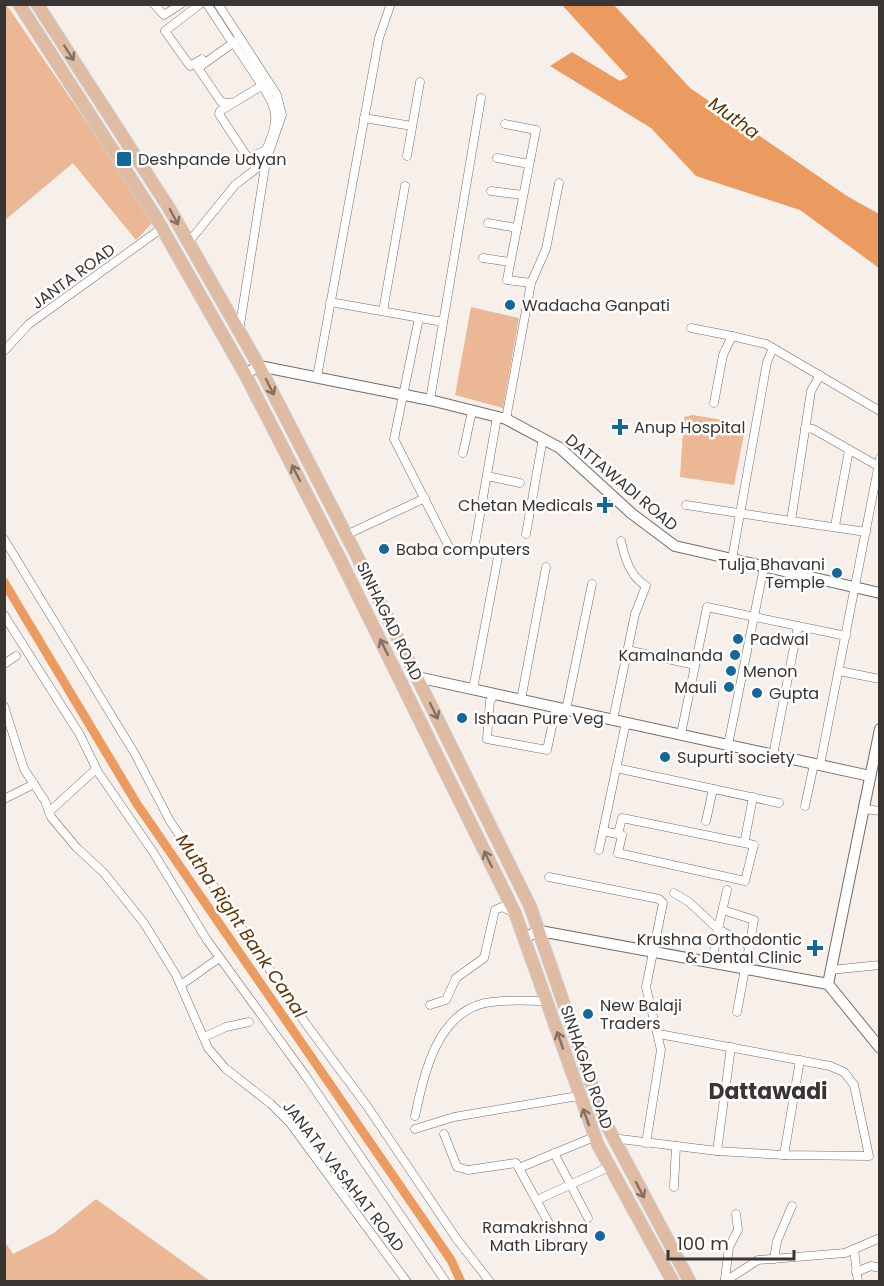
<svg xmlns="http://www.w3.org/2000/svg" width="884" height="1286" font-family="Poppins,sans-serif">
<style>
.green{fill:#ebb794}
.water{fill:#ec9b60}
.lines{fill:none;stroke-linecap:round;stroke-linejoin:round}
.canal{stroke:#ec9b60;stroke-width:9}
.street-casing{stroke:#726c67;stroke-width:9}
.secondary-casing{stroke:#726c67;stroke-width:12}
.primary-casing{stroke:#cfcfce;stroke-width:14}
.street{stroke:#fff;stroke-width:8}
.secondary{stroke:#fff;stroke-width:10}
.primary{stroke:#dfbba3;stroke-width:12}
.oneway{stroke:#837165}
.poi-dot{fill:#146899;stroke:#fff;stroke-width:2}
.labels{text-anchor:middle;stroke-width:5;stroke-linejoin:round;paint-order:stroke}
.poi-label{font-size:16px;fill:#383533;stroke:#fff;text-anchor:start}
.street-label{font-size:16px;fill:#383533;stroke:#fff}
.water-label{font-size:18px;font-style:italic;fill:#663203;stroke:#fff}
.district-label{font-size:22px;font-weight:bold;fill:#383533;stroke:#fff}
</style>
<rect width="100%" height="100%" fill="#f7efea"/>
<g class="green">
<path d="M6 4 154 221 136 240 73 163 5 220Z"/>
<path d="M471 307 519 318 503 408 455 395Z"/>
<path d="M693 415 746 424 734 485 680 477 684 417Z"/>
<path d="M96 1199 210 1281H5V1242L13 1254 54 1233Z"/>
</g>
<path class="water" d="M562 5H614L690 88 847 196 879 214V268L800 210 696 176 651 128 550 66 572 52 620 81 628 77Z"/>
<g class="lines">
<path class="canal" d="M4 582 137 804 451 1260 461 1282"/>
<g class="street-casing">
<g id="street">
<path d="M154 4 164 15 181 4"/>
<path d="M200 4 165 31 190 66 202 59"/>
<path d="M207 4 230 39"/>
<path d="M218 4 277 95 282 115 266 161 239 331"/>
<path d="M233 42 261 84"/>
<path d="M262 86C279 110 279 121 266 150L248 158 219 114 220 111 268 82"/>
<path d="M230 103 221 102 198 68 240 38"/>
<path d="M364 118 412 126"/>
<path d="M505 124 536 130 507 280 531 283"/>
<path d="M407 156 420 82"/>
<path d="M497 158 529 164"/>
<path d="M491 191 523 195"/>
<path d="M488 223 517 228"/>
<path d="M188 243 235 185 266 161"/>
<path d="M483 258 510 262"/>
<path d="M330 302 443 322"/>
<path d="M383 311 405 186"/>
<path d="M419 318 394 439 448 545"/>
<path d="M691 328 732 336"/>
<path d="M4 351 29 324 162 228"/>
<path d="M820 375 811 391 791 521 866 532"/>
<path d="M317 377 379 38 390 6"/>
<path d="M430 400 481 98"/>
<path d="M714 403 723 355 732 336 766 344 880 411"/>
<path d="M506 419 531 283 546 249 559 183"/>
<path d="M805 428 813 429 878 466"/>
<path d="M463 453 472 411"/>
<path d="M487 476 520 483"/>
<path d="M686 505 791 521"/>
<path d="M835 526 849 450"/>
<path d="M526 534 543 438"/>
<path d="M346 535 425 498"/>
<path d="M4 539 135 754 170 821 306 1024 367 1106 456 1238 490 1282"/>
<path d="M474 549 497 417"/>
<path d="M732 559 767 362 773 348"/>
<path d="M4 615 80 735 98 772 153 852 207 940 305 1075 446 1282"/>
<path d="M627 650 695 665"/>
<path d="M4 664 16 656"/>
<path d="M839 671 880 679"/>
<path d="M473 689 498 557"/>
<path d="M495 694 490 701 487 739 547 750 556 707"/>
<path d="M521 700 546 567"/>
<path d="M4 706 24 769 45 801 51 817 76 847 104 873 144 923 176 975 208 1048 225 1068 271 1104 290 1123 407 1282"/>
<path d="M566 710 592 584"/>
<path d="M613 720 635 614 646 586C630 576 625 559 621 541"/>
<path d="M681 734 707 607 846 636"/>
<path d="M728 745 764 567"/>
<path d="M773 755 798 626"/>
<path d="M820 765 880 458"/>
<path d="M616 768 779 803"/>
<path d="M4 799 34 784"/>
<path d="M805 806 814 764"/>
<path d="M864 809 880 811"/>
<path d="M49 812 96 769"/>
<path d="M706 821 713 789"/>
<path d="M603 831 622 835 618 853 745 881 754 845 622 818 618 834"/>
<path d="M745 839 753 797"/>
<path d="M599 850 626 722"/>
<path d="M549 877 659 899 663 903 646 987 661 1050 646 1143"/>
<path d="M674 893 689 902 718 929 727 890"/>
<path d="M723 910 754 920 737 1012"/>
<path d="M712 963 718 929 750 946"/>
<path d="M830 970 880 965"/>
<path d="M181 985 219 958"/>
<path d="M430 1005 446 1000 456 978 484 958 495 910 502 907 515 913"/>
<path d="M204 1037 226 1027 249 1022"/>
<path d="M415 1116C424 1075 436 1014 485 1003 505 999 527 1001 546 1001"/>
<path d="M415 1129 454 1117 578 1096"/>
<path d="M444 1134 457 1167 468 1170 516 1163 552 1229"/>
<path d="M612 1138 717 1151 784 1155 869 1156 854 1085 844 1072 830 1066 659 1034"/>
<path d="M717 1151 731 1047"/>
<path d="M554 1153 588 1218"/>
<path d="M784 1155 800 1060"/>
<path d="M519 1168 594 1137"/>
<path d="M674 1187 676 1146"/>
<path d="M537 1200 609 1167"/>
<path d="M854 1249 858 1282"/>
<path d="M774 1259 777 1241 792 1206"/>
<path d="M856 1272 871 1266 880 1268"/>
<path d="M725 1279 729 1247 738 1230 736 1214"/>
<path d="M724 1282 758 1260 845 1253 880 1238"/>
</g>
</g>
<g class="secondary-casing">
<g id="secondary">
<path d="M245 374 259 366 430 400 506 419 560 448 631 513 675 546 880 593"/>
<path d="M417 677 870 776"/>
<path d="M525 937 540 931 828 984 880 1048"/>
<path d="M828 984 880 729"/>
</g>
</g>
<g class="primary-casing">
<g id="primary">
<path d="M19 4 155 216 245 374 340 559 515 913 598 1145 673 1282"/>
<path d="M37 4 169 208 259 366 355 552 530 906 604 1120 690 1282"/>
</g>
</g>
<use href="#street" class="street"/>
<use href="#secondary" class="secondary"/>
<use href="#primary" class="primary"/>
</g>
<defs><path id="oneway-shaft" d="M-6 0H5M1.5-3L5.5 0L1.5 3" fill="none" stroke-width="1.6" stroke-linecap="round" stroke-linejoin="round" transform="scale(1.5)"/></defs>
<g class="oneway">
<use href="#oneway-shaft" transform="translate(69 53) rotate(57)"/>
<use href="#oneway-shaft" transform="translate(174 217) rotate(62)"/>
<use href="#oneway-shaft" transform="translate(270 387) rotate(63)"/>
<use href="#oneway-shaft" transform="translate(296 473) rotate(-117)"/>
<use href="#oneway-shaft" transform="translate(384 647) rotate(-116)"/>
<use href="#oneway-shaft" transform="translate(434 711) rotate(64)"/>
<use href="#oneway-shaft" transform="translate(488 859) rotate(-116)"/>
<use href="#oneway-shaft" transform="translate(560 1040) rotate(-109)"/>
<use href="#oneway-shaft" transform="translate(586 1117) rotate(-110)"/>
<use href="#oneway-shaft" transform="translate(640 1190) rotate(62)"/>
</g>
<g class="poi-dot">
<rect x="116" y="151" width="16" height="16" rx="3"/>
<circle cx="510" cy="305" r="6"/>
<path d="M617 418h6v6h6v6h-6v6h-6v-6h-6v-6h6z"/>
<path d="M602 496h6v6h6v6h-6v6h-6v-6h-6v-6h6z"/>
<circle cx="384" cy="549" r="6"/>
<circle cx="837" cy="573" r="6"/>
<circle cx="738" cy="639" r="6"/>
<circle cx="735" cy="655" r="6"/>
<circle cx="731" cy="671" r="6"/>
<circle cx="729" cy="687" r="6"/>
<circle cx="757" cy="693" r="6"/>
<circle cx="462" cy="718" r="6"/>
<circle cx="665" cy="757" r="6"/>
<path d="M812 939h6v6h6v6h-6v6h-6v-6h-6v-6h6z"/>
<circle cx="588" cy="1014" r="6"/>
<circle cx="600" cy="1236" r="6"/>
</g>
<g class="labels">
<g class="poi-label">
<text x="138" y="165">Deshpande Udyan</text>
<text x="522" y="311">Wadacha Ganpati</text>
<text x="634" y="433">Anup Hospital</text>
<text x="593" y="511" text-anchor="end">Chetan Medicals</text>
<text x="396" y="555">Baba computers</text>
<text x="825" y="570" text-anchor="end">Tulja Bhavani<tspan x="825" dy="18">Temple</tspan></text>
<text x="750" y="645">Padwal</text>
<text x="723" y="661" text-anchor="end">Kamalnanda</text>
<text x="743" y="677">Menon</text>
<text x="717" y="693" text-anchor="end">Mauli</text>
<text x="769" y="699">Gupta</text>
<text x="474" y="724">Ishaan Pure Veg</text>
<text x="677" y="763">Supurti society</text>
<text x="802" y="945" text-anchor="end">Krushna Orthodontic<tspan x="802" dy="18">&amp; Dental Clinic</tspan></text>
<text x="600" y="1011">New Balaji<tspan x="600" dy="18">Traders</tspan></text>
<text x="588" y="1233" text-anchor="end">Ramakrishna<tspan x="588" dy="18">Math Library</tspan></text>
</g>
<g class="street-label">
<text transform="translate(73 276) rotate(-36)" y="6">JANTA ROAD</text>
<text transform="translate(622 482) rotate(40)" y="6">DATTAWADI ROAD</text>
<text transform="translate(390 621) rotate(64)" y="6">SINHAGAD ROAD</text>
<text transform="translate(587 1067) rotate(71)" y="6">SINHAGAD ROAD</text>
<text transform="translate(344 1176) rotate(52)" y="6">JANATA VASAHAT ROAD</text>
</g>
<g class="water-label">
<text transform="translate(734 118) rotate(36)" y="6">Mutha</text>
<text transform="translate(241 926) rotate(56)" y="6">Mutha Right Bank Canal</text>
</g>
<g class="district-label">
<text x="768" y="1099">Dattawadi</text>
</g>
</g>
<rect width="884" height="1286" fill="none" stroke="#383533" stroke-width="12"/>
<path d="M668 1250v9h126v-9" fill="none" stroke="#383533" stroke-width="3"/>
<text x="677" y="1250" font-size="18" fill="#383533" stroke="#ffffff" stroke-width="4.5" paint-order="stroke">100 m</text>
</svg>
